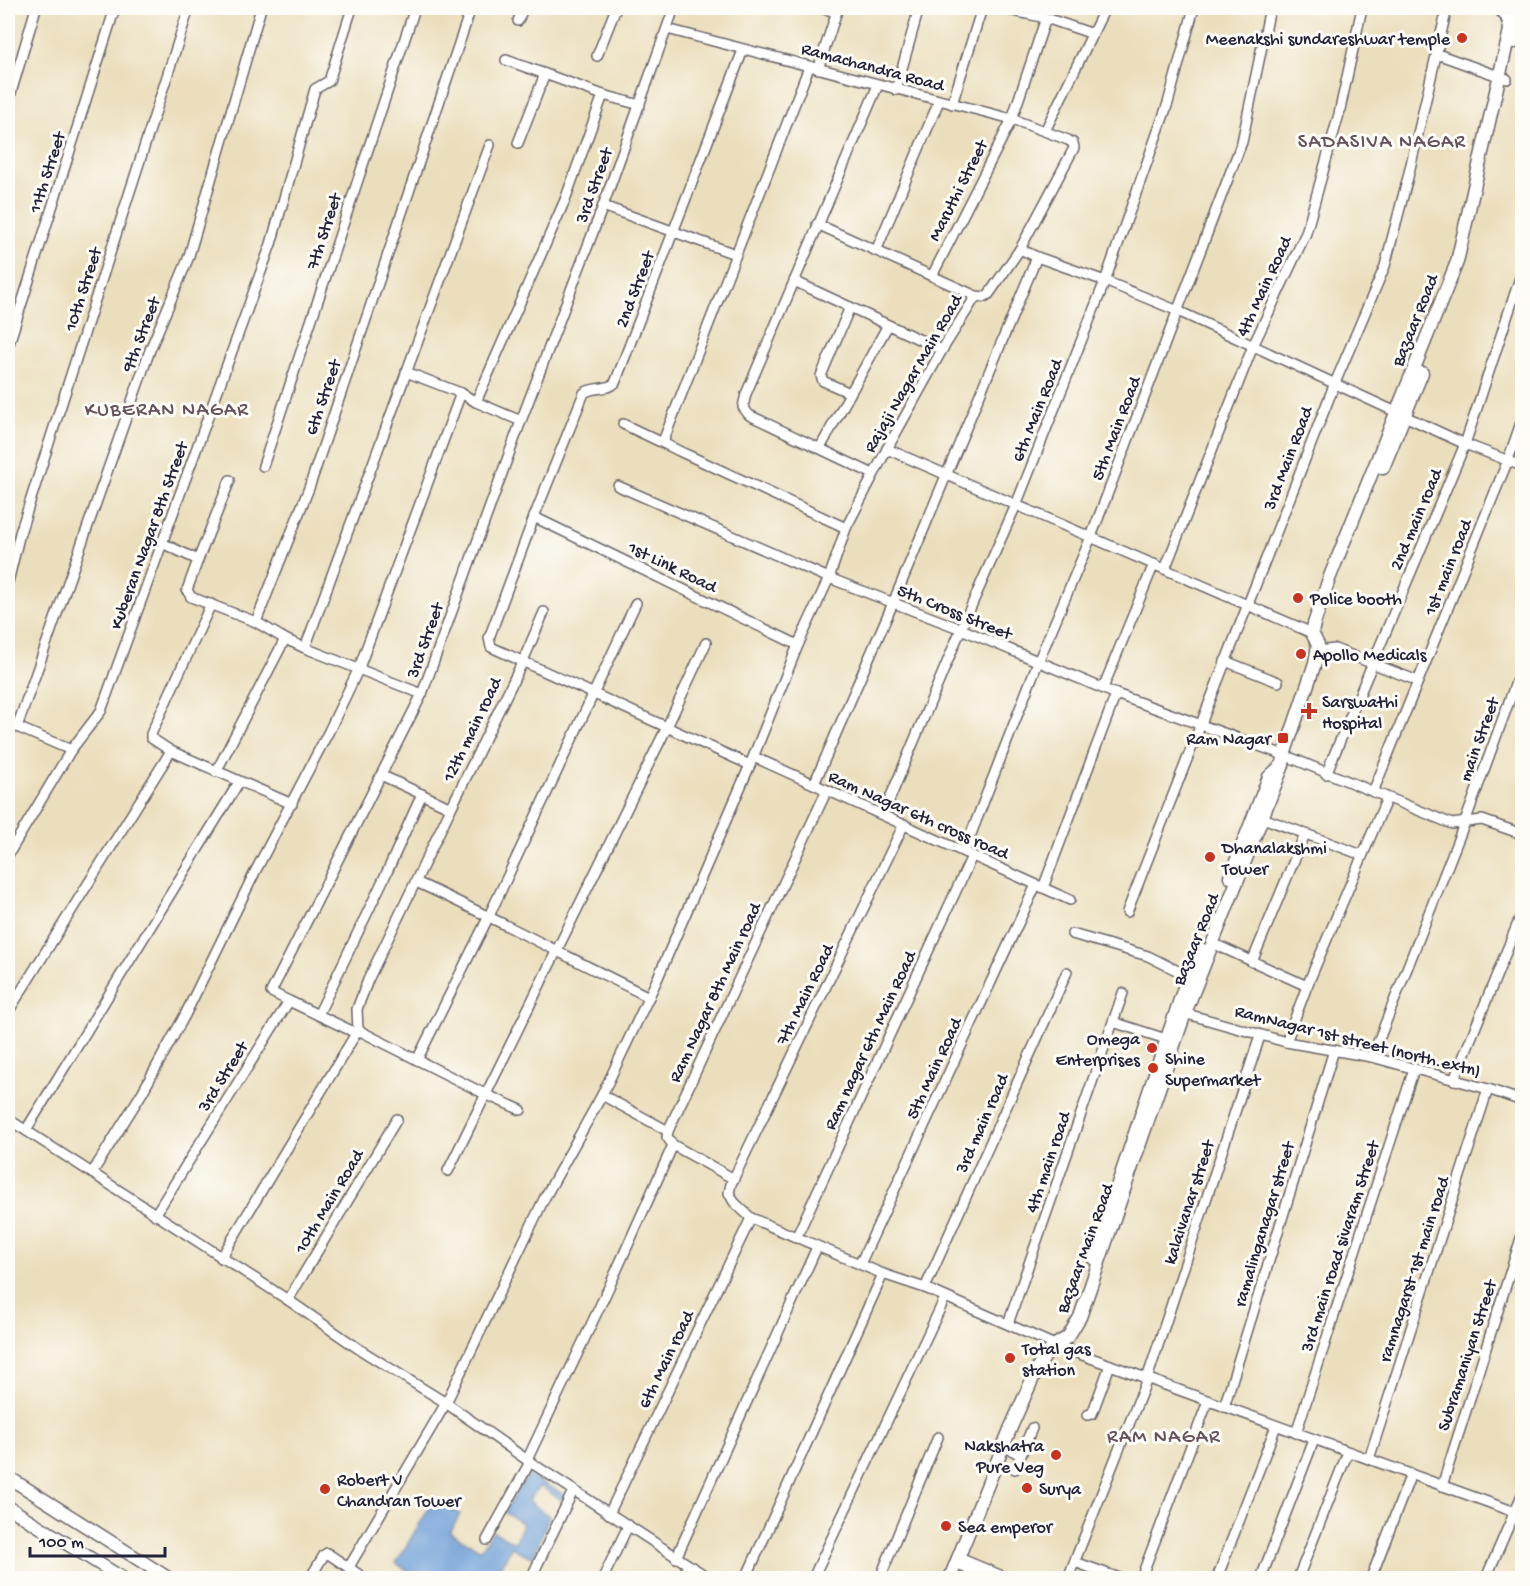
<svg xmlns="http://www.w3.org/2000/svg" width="1530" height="1586" font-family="'Gochi Hand',sans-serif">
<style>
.water{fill:#6c9dd6;stroke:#476088;stroke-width:1.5}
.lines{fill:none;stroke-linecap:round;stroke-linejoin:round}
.minor-casing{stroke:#686468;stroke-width:12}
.major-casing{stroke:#686468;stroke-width:15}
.minor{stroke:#fff;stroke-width:9}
.major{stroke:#fff;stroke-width:12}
.poi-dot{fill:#c8321e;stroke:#fdfcf7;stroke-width:2}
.labels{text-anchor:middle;stroke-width:6;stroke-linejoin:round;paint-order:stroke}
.poi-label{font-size:18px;fill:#22223b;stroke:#fdfcf7;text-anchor:start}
.street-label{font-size:18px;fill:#22223b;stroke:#fdfcf7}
.neighbourhood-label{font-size:20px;letter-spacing:1.5px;fill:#65525d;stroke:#fdfcf7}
</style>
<rect width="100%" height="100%" fill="#fdfcf7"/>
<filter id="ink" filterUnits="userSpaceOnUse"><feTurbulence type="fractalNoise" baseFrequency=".0167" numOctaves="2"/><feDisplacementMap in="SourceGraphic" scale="12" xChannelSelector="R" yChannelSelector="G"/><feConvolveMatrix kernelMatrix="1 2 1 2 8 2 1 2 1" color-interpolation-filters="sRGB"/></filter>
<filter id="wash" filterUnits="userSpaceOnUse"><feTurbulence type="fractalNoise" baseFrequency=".008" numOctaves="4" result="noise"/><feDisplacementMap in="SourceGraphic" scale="24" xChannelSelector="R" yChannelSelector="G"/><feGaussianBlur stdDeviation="1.35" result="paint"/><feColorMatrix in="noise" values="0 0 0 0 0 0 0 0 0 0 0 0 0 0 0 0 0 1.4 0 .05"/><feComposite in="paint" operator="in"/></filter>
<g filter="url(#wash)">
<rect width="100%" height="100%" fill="#ebdebc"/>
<path class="water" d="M528 1475 563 1494 561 1500 540 1486 529 1499 532 1504 549 1516 533 1558 511 1547 496 1578H418L396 1563 434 1500 460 1514 450 1533 481 1550 493 1531 515 1543 523 1524 504 1512Z"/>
</g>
<g filter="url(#ink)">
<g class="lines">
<g class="minor-casing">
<g id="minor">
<path d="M821 8 836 12"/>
<path d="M999 8 1046 18 1093 34"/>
<path d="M518 21 523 8"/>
<path d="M667 29 1012 119 1068 140 1073 143 1074 148 1020 249 989 294 984 297 976 296 942 350 887 449 846 528 829 578 798 645 750 765 491 647 489 638 534 517 584 393C593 386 607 391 615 383L743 50"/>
<path d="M1437 54 1507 79"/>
<path d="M597 56 616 8"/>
<path d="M506 60 545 74"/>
<path d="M809 67 664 439 665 444 679 451 846 528"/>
<path d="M818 69 838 8"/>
<path d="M896 90 919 8"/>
<path d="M8 103 36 8"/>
<path d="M952 104 982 8"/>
<path d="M1045 131 1105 8"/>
<path d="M518 143 545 74 603 95 640 105"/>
<path d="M603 206 735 254"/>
<path d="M817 224 976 296"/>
<path d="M1020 249 1037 257 1105 281 1178 311 1465 444 1522 466"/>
<path d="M876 251 939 101"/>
<path d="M932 276 1012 119 1046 18"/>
<path d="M794 281 942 350"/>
<path d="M850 307 821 376 823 381 850 393"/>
<path d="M8 347 115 8"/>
<path d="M406 372 461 393 476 402 521 421"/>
<path d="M461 393 359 668 329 731 255 872 185 1015 142 1093 92 1173 288 1300 359 1349 446 1403 530 1462 709 1578"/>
<path d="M476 402 565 200 603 95"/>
<path d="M623 424 665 444"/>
<path d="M820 448 888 325"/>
<path d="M887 449 1312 633"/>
<path d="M263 466 415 8"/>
<path d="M873 474 749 415 743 407 746 394 878 85"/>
<path d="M618 486 829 578 961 629 1116 694 1284 755 1435 817 1452 824 1482 820 1522 834"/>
<path d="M534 517 798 645"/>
<path d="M162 543 198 560 187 590 191 597 256 622"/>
<path d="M198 560 230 480"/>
<path d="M1165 569 1253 346 1306 233 1339 114 1362 8"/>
<path d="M8 582 20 533 189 8"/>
<path d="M211 604 151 734V738L171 751 292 804"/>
<path d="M285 639 305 648 490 145"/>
<path d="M305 648 422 694"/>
<path d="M1317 651 1335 649 1418 681"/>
<path d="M1225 661 1278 682"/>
<path d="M1103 688 1154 564"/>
<path d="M8 722 17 727 150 350 188 259 261 8"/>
<path d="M17 727 71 750"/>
<path d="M754 757 1070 900"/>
<path d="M216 772 285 639 256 622 309 488 471 8"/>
<path d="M1326 774 1465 444 1522 272"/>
<path d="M381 775 451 808 523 661 544 612"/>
<path d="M814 784 893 603 1037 257"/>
<path d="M1373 792 1508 460 1522 420"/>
<path d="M883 815 961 629 1016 505 1105 281 1168 103 1194 8"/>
<path d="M1263 818 1362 855"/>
<path d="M904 824 731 1184 729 1193 734 1202 751 1218 883 1274 925 1288 1055 1345 1515 1512"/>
<path d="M964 852 1038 662 1091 537 1242 142 1270 8"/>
<path d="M8 855 71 750 101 711 271 244 315 89 329 81 352 8"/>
<path d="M416 882C495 918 571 959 649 997"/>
<path d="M1043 888 1116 694"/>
<path d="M1127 912 1335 383 1385 266 1408 177 1447 8"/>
<path d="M1072 934 1148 956 1188 976"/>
<path d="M1212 943 1307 986"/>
<path d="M1252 962 1305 834"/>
<path d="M289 1001 356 1033"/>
<path d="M8 1012 171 751"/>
<path d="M1180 1012 1286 1042 1372 1057 1488 1089 1522 1101"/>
<path d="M318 1015 387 872 422 794"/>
<path d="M1113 1022 1166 1039"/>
<path d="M358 1030 485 1094 521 1110"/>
<path d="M1286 1042 1307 986 1387 798"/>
<path d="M1372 1057 1465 822 1522 666"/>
<path d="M417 1060 489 916 636 603"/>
<path d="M1454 1080 1522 913"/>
<path d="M602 1095 656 982 750 765"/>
<path d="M8 1119 92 1173"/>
<path d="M26 1130 239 782"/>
<path d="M448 1171 667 727 706 643"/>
<path d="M734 1179 673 1145 667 1137 668 1131 827 790"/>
<path d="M155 1215 289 1001 271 992 422 694 521 421 603 206 674 8"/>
<path d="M796 1238 972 856"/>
<path d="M221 1258 358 1030 357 1009 368 980 451 808"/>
<path d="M860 1264 1036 885"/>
<path d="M925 1288 1067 972"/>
<path d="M288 1300 397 1119"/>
<path d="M1008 1324 1123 993"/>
<path d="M1224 1407 1334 1050"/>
<path d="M1087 1415 1092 1414 1110 1365"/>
<path d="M1296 1433 1414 1069"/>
<path d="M1003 1446 1021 1455 1015 1469"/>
<path d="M1021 1455 1032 1428"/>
<path d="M1369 1459 1488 1089"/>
<path d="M527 1460 609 1287 673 1145"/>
<path d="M1442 1486 1522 1235"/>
<path d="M609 1514 751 1218"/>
<path d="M487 1540 530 1462"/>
<path d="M676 1558 817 1247"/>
<path d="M959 1558 1007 1578"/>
<path d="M1075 1562 1119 1578"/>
<path d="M956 1564 989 1578"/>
<path d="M349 1567 446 1403 544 1199 602 1095 668 1131"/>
<path d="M310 1578 324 1555 327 1553 364 1578"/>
<path d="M531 1578 573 1491"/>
<path d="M603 1578 628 1526"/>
<path d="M682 1578 688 1565"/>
<path d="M746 1578 883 1274"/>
<path d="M813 1578 945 1298"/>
<path d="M880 1578 938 1437"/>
<path d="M1068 1578 1147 1379 1260 1036"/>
<path d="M1141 1578 1208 1401"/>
<path d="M1217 1578 1276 1426"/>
<path d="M1261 1578 1314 1440"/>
<path d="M1298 1578 1348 1452"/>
<path d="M1371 1578 1411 1474"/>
<path d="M1486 1578 1522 1495"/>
</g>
</g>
<g class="major-casing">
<g id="major">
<path d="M1509 8 1519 16 1515 42"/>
<path d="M1383 468 1422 373"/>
<path d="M1230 877 1269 777 1281 766"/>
<path d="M1093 1258 1188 976 1201 949"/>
<path d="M8 1477 168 1578"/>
<path d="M8 1507 122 1578"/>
<path d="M950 1578 1011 1427 1036 1371 1045 1356 1055 1345 1068 1337 1080 1317 1185 1013 1283 765 1284 755 1315 663 1318 645 1312 633 1314 624 1329 579 1457 262 1510 30C1509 21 1507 11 1497 8"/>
</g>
</g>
<use href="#minor" class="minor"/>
<use href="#major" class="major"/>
</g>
</g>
<g class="poi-dot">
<circle cx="1462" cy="38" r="6"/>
<circle cx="1298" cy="598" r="6"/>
<circle cx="1301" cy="654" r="6"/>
<path d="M1306 702h6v6h6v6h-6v6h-6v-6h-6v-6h6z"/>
<rect x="1277" y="732" width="12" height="12" rx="3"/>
<circle cx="1210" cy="857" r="6"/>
<circle cx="1152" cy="1048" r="6"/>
<circle cx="1153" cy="1068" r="6"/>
<circle cx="1010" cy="1358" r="6"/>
<circle cx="1056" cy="1455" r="6"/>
<circle cx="1027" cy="1488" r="6"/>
<circle cx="325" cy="1489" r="6"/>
<circle cx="946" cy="1526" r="6"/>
</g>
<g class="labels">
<g class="poi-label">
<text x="1450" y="44" text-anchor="end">Meenakshi sundareshwar temple</text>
<text x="1310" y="604">Police booth</text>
<text x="1313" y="660">Apollo Medicals</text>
<text x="1322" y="707">Sarswathi<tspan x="1322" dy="21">Hospital</tspan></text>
<text x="1271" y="744" text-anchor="end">Ram Nagar</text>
<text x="1222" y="853">Dhanalakshmi<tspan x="1222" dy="21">Tower</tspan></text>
<text x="1140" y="1044" text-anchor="end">Omega<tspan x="1140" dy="21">Enterprises</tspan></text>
<text x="1165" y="1064">Shine<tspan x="1165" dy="21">Supermarket</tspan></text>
<text x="1022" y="1354">Total gas<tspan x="1022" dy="21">station</tspan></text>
<text x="1044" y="1451" text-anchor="end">Nakshatra<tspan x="1044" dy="21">Pure Veg</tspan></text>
<text x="337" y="1485">Robert V<tspan x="337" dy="21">Chandran Tower</tspan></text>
<text x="1039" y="1494">Surya</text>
<text x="958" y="1532">Sea emperor</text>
</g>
<g class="street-label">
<text transform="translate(873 66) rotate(15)" y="6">Ramachandra Road</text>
<text transform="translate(46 172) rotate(-72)" y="6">11th Street</text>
<text transform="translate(593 185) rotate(-70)" y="6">3rd Street</text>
<text transform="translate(957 190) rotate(-63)" y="6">Maruthi Street</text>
<text transform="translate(323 231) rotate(-72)" y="6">7th Street</text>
<text transform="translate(1263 286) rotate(-65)" y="6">4th Main Road</text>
<text transform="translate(82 289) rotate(-72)" y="6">10th Street</text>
<text transform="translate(634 289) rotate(-69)" y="6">2nd Street</text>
<text transform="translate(1414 320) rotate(-68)" y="6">Bazaar Road</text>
<text transform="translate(140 334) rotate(-69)" y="6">9th Street</text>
<text transform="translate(912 373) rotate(-60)" y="6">Rajaji Nagar Main Road</text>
<text transform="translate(322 397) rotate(-71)" y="6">6th Street</text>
<text transform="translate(1036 410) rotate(-68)" y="6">6th Main Road</text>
<text transform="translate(1115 428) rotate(-69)" y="6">5th Main Road</text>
<text transform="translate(1287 458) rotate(-69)" y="6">3rd Main Road</text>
<text transform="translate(1415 519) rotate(-67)" y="6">2nd main road</text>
<text transform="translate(148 535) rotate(-70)" y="6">Kuberan Nagar 8th Street</text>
<text transform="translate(673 566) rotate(26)" y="6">1st Link Road</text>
<text transform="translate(1447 567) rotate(-68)" y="6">1st main road</text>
<text transform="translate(955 611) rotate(22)" y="6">5th Cross Street</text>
<text transform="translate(424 640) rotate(-70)" y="6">3rd Street</text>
<text transform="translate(471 729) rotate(-64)" y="6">12th main road</text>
<text transform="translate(1478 739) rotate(-70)" y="6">main Street</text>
<text transform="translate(919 814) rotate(24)" y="6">Ram Nagar 6th cross road</text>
<text transform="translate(1195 939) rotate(-68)" y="6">Bazaar Road</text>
<text transform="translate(714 992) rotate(-65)" y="6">Ram Nagar 8th Main road</text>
<text transform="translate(804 994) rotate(-64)" y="6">7th Main Road</text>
<text transform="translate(869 1040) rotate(-65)" y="6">Ram nagar 6th Main Road</text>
<text transform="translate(1358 1040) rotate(14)" y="6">RamNagar 1st street (north.extn)</text>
<text transform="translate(933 1068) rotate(-65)" y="6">5th Main Road</text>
<text transform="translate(222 1076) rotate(-58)" y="6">3rd Street</text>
<text transform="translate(981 1123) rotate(-66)" y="6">3rd main road</text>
<text transform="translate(1047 1162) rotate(-71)" y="6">4th main road</text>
<text transform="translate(328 1201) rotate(-59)" y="6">10th Main Road</text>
<text transform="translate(1188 1202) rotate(-72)" y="6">kalaivanar street</text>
<text transform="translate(1263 1224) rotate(-73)" y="6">ramalinganagar street</text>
<text transform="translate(1339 1246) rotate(-72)" y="6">3rd main road sivaram Street</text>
<text transform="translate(1084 1248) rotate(-70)" y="6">Bazaar Main Road</text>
<text transform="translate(1413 1269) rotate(-72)" y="6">ramnagarst 1st main road</text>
<text transform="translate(1466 1355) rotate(-72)" y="6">Subramaniyan Street</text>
<text transform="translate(665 1359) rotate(-64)" y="6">6th Main road</text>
</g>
<g class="neighbourhood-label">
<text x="1382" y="147">SADASIVA NAGAR</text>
<text x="167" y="415">KUBERAN NAGAR</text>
<text x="1164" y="1442">RAM NAGAR</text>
</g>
</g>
<rect width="1530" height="1586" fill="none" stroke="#fdfcf7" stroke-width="30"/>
<path d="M30 1547v9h135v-9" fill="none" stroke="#22223b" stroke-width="3"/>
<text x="39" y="1547" font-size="18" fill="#22223b" stroke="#fdfcf7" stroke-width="4.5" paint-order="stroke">100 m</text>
</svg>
